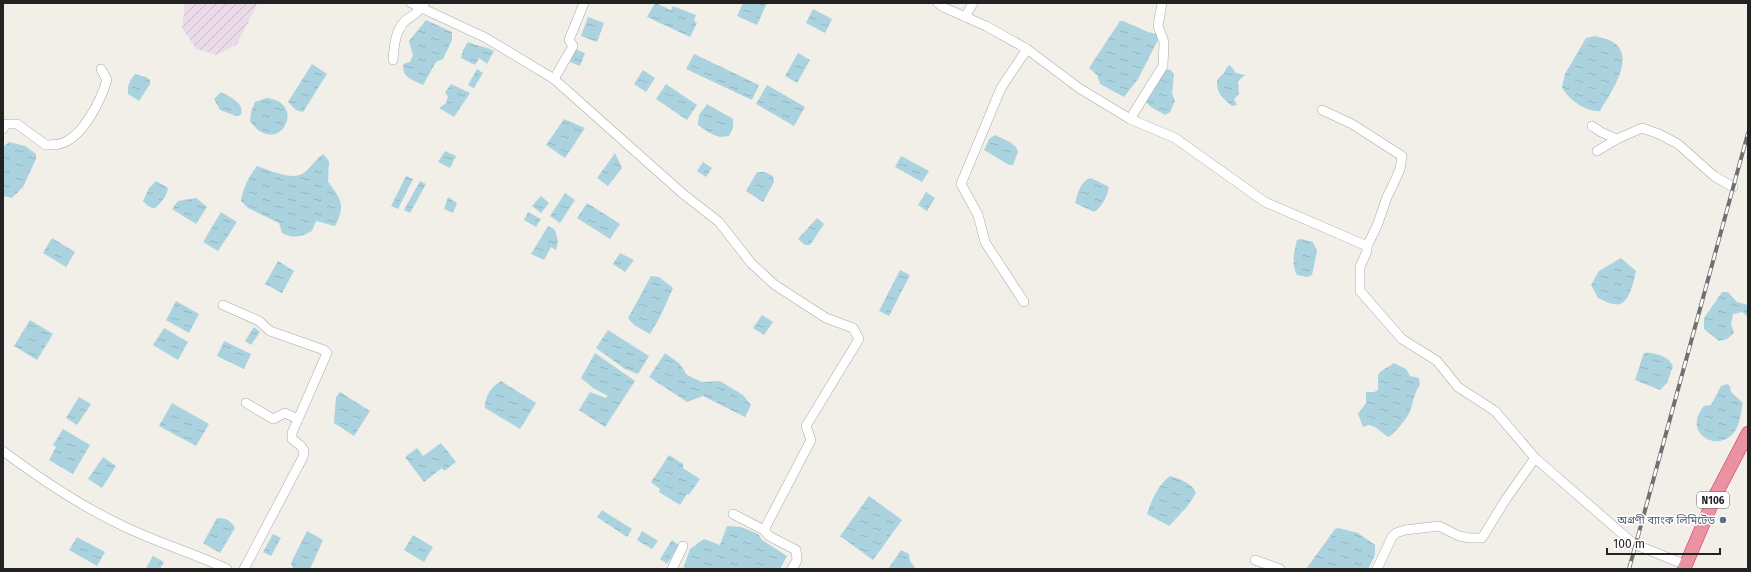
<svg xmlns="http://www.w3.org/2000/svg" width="1751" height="572" font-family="'Fira Sans','Noto Sans Bengali',sans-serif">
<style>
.industrial{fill:url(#industrial-furrows)}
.water{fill:url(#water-ripples)}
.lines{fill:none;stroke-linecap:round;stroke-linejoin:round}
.minor-casing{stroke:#a9a9a9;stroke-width:10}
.highway-casing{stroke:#dc2a67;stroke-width:14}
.minor{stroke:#fff;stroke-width:9}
.highway{stroke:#e892a2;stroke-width:13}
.rail-casing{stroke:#707070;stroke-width:4}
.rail{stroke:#fff;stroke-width:2.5;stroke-dasharray:8;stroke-linecap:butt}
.service-dot{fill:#5c6f8a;stroke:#fff;stroke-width:1.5}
.labels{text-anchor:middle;stroke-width:3;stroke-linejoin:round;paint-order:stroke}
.shield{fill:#fff;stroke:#646464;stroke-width:1}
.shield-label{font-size:10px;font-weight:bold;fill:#222}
.service-label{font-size:11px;fill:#4e5e75;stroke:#fff;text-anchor:end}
</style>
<defs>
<pattern id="industrial-furrows" width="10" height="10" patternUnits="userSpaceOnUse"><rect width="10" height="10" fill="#ebdbe8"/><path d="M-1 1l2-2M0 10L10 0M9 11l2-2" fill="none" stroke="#c9bcc7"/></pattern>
<pattern id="water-ripples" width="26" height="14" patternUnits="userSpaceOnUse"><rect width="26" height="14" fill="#aad3df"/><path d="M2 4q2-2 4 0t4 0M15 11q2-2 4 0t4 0" fill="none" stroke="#92b5bf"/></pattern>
</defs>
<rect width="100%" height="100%" fill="#f2efe9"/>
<path class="industrial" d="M185 3H258L237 44 217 55 196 49 182 28Z"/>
<g class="water">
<path d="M655 3 671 10 673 6 696 15 694 21 697 23 690 37 647 17Z"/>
<path d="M743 3H767L757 25 737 16Z"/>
<path d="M813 9 832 19 825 33 806 23Z"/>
<path d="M588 17 604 23 597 42 581 36Z"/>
<path d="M426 20 452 32V40L443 59 436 62 423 85C412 79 402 78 403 64L410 62 413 55 409 41Z"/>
<path d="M1120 21H1123L1148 32 1156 34 1159 38 1138 79 1124 97 1100 84 1097 75 1089 68Z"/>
<path d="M1595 36C1601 38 1608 39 1613 42 1637 57 1610 94 1600 111 1585 112 1568 99 1562 87L1565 74 1586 38Z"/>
<path d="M468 42C478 46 484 46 494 51L487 64 479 58 475 65 461 58 463 50Z"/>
<path d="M575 49 585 53 580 66 570 62Z"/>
<path d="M798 53 810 60 797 83 785 76Z"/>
<path d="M694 54 759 85 752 100 686 69Z"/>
<path d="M312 64 327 74 303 112 296 110 288 102Z"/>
<path d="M1230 65 1236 73 1245 75 1238 81 1239 94 1234 99 1237 105 1232 106C1222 97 1217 95 1217 80L1224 73 1227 67Z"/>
<path d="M477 69 483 73 474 88 468 85Z"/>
<path d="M1165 69 1171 70 1174 75 1172 93 1175 101 1170 112 1165 115 1151 107 1146 102Z"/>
<path d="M643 70 655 78 646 92 634 84Z"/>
<path d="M135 74 146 77 150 80V84L139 101 128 94C127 86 130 80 135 74Z"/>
<path d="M451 84 470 93 454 117 439 108 446 103 448 97 445 92Z"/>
<path d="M666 84 697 105 687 120 656 99Z"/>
<path d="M767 85 805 107 794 126 756 104Z"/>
<path d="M221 92C230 97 245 103 241 115L236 116 220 110 214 99Z"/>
<path d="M267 98C309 103 278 160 250 121L251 112 255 102Z"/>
<path d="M707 104 733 119V127L729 136C716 139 708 132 698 125L699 115Z"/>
<path d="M564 119 585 128 565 158 546 145Z"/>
<path d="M995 135 1010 142 1016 147 1018 152 1013 165H1009L984 150 989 139Z"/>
<path d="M9 142 25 146 36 154V159L23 187 12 198 3 196V147Z"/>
<path d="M445 151 456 156 450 168 438 162Z"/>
<path d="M615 153 622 168 608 186 597 178Z"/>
<path d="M323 154 329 161 328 182C341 198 346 206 335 226L316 221 312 231C301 237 294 239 282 233L279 223 248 208 241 201C243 188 249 176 257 166 269 170 294 182 305 172 312 166 316 159 323 154Z"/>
<path d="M901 156 929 171 922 182 895 167Z"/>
<path d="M703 162 712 168 706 177 697 171Z"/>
<path d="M757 172H765L773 176 774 182 763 202 746 191Z"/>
<path d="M406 176 413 179 398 209 391 206Z"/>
<path d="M1091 178 1109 187C1107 197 1102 207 1094 212L1075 203C1078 193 1080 181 1091 178Z"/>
<path d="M156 181 168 188C167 196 161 203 155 208 150 208 146 205 143 201L149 188Z"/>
<path d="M420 181 426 184 410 213 404 210Z"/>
<path d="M926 192 935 198 927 211 918 205Z"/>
<path d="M565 193 575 200 560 223 550 216Z"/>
<path d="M541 196 549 203 541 213 532 206Z"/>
<path d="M448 197 457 203 453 213 444 209Z"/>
<path d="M196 198 207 207 196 224 172 209 178 201Z"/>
<path d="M587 203 620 224 610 239 577 218Z"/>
<path d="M221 212 237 222 218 251 203 242Z"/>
<path d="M528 212 541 219 536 227 524 220Z"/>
<path d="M817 218 824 224 810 245H805L798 239Z"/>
<path d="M548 226 555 230 558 241 556 250 551 247 544 260 531 254Z"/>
<path d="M52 238 75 252 66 267 43 253Z"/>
<path d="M1301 239 1313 242 1317 251 1312 275 1307 277 1297 275C1291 263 1294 252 1297 240Z"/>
<path d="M620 253 634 260 625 272 613 264Z"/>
<path d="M1621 258 1636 271C1633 282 1630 308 1613 304 1608 303 1603 300 1598 298L1591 285 1599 271Z"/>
<path d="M278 261 294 271 282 293 265 284Z"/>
<path d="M900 270 910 275 889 316 879 311Z"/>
<path d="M651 276 659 277 673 288 660 317 650 334 634 325 628 318Z"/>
<path d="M1722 292H1728L1737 302 1748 305V317L1742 312 1733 314 1731 324 1734 333 1727 339 1719 341 1704 329V318Z"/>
<path d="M176 301 199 314 189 333 166 320Z"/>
<path d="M762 315 773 322 764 335 753 328Z"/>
<path d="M30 320 53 334 37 360 14 346Z"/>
<path d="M254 327 260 332 251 345 245 341Z"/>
<path d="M164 328 188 342 178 360 153 345Z"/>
<path d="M608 330 649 356 638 374 625 369 596 348Z"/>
<path d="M224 341 251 354 244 369 217 356Z"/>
<path d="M595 353 635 381 605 427 579 410 590 392 606 398 608 396 593 388 581 378Z"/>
<path d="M665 353 679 363 687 375 702 382 720 381 743 395 751 405 745 417 703 396 687 402 649 377Z"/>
<path d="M1645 353C1655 352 1669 357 1673 366L1667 383 1660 390 1635 380 1643 355Z"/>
<path d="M1394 363 1406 369 1410 376 1419 378 1420 385C1413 395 1414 401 1410 411 1409 416 1393 436 1388 437L1375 427 1369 425 1363 427 1358 414 1366 403V392H1374L1378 390V376L1380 372Z"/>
<path d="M501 381 536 403 520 429 485 408C484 397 492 386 501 381Z"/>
<path d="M1727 384 1730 386 1731 392 1743 403C1741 410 1741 418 1738 425 1725 458 1679 435 1704 406L1711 405 1721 386Z"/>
<path d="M340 392 370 411 354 436 334 423 336 397Z"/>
<path d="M79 397 91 404 77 425 66 418Z"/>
<path d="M172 403 209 424 196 446 159 426Z"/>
<path d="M63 429 90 445 73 474 49 460 56 447 53 445Z"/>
<path d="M441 443 456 462 444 471 442 468 424 482 405 457 417 448 423 456Z"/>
<path d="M669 455 683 464V468L700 479 689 495 687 494 680 505 659 492 660 489 651 482Z"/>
<path d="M103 457 116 466 102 488 88 479Z"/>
<path d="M1170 476C1180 479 1192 483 1196 493L1187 507 1169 526 1147 514C1151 501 1158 485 1170 476Z"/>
<path d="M869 496 902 520 873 560 840 536Z"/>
<path d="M602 510 632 529 627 537 597 517Z"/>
<path d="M217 518C226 518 230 520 235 528L220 553 203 543Z"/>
<path d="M727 526 741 527 758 534 762 540 787 556 780 569H683L690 549 704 539 720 545Z"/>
<path d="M1338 528 1358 533 1375 545V555L1368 569H1306L1335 529Z"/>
<path d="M307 531 323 540 310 569H293L291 563Z"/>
<path d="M642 531 658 541 652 549 637 540Z"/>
<path d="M273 534 281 538 271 556 263 552Z"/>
<path d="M413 535 433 547 424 562 404 550Z"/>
<path d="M77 537 105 552 97 566 69 550Z"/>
<path d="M672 540 679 545 667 564 660 559Z"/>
<path d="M901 550 909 554 910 561 916 569H888Z"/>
<path d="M153 556 164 562 160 569 146 568Z"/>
</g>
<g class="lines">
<g class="minor-casing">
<g id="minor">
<path d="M411 3 486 38 554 79 682 193 719 222 751 263 775 285 826 318 853 328 859 339 806 426 811 440 764 530 733 514"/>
<path d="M938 3 945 8 986 26 1027 49 1079 88 1130 119 1175 138 1265 202 1367 246"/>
<path d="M965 17 973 3"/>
<path d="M393 60C394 47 395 31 405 21 411 16 420 12 424 4"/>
<path d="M554 79 573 46 569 40 584 3"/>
<path d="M1322 110 1352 124 1402 156 1400 169 1393 185 1387 197 1377 226 1367 246V251L1360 267V291L1402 339 1437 361 1458 387 1495 411 1535 458 1634 544 1686 565"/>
<path d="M1130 119 1163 66 1164 42 1158 26 1162 3"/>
<path d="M1592 126 1601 132 1617 139"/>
<path d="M3 129 6 124H17L46 145C53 145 61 145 67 141 86 131 101 99 107 80L101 69"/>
<path d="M1597 151 1617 139 1642 128 1659 134 1678 144 1714 176 1733 187"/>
<path d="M1024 302 985 242 978 215 961 184 1001 88 1027 49"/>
<path d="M223 305 259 321 270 331 324 350 327 353 292 433V439L301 446 304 451 303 457 244 569"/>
<path d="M246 403 273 419 285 413 298 419"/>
<path d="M3 451C39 478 76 503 117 523 152 541 191 552 227 569"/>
<path d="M764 530 769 536 796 550 797 560 792 569"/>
<path d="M1255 560 1280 569"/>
<path d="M672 569 683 546"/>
<path d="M1377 569 1392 537 1396 533 1405 530 1439 526 1459 536 1470 538H1482L1506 499 1535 458"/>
</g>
</g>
<g class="highway-casing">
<path id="highway" d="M1684 569 1716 494 1748 433"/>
</g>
<use href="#minor" class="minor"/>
<use href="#highway" class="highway"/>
<g class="rail-casing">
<path id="rail" d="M1629 569 1748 133"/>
</g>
<use href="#rail" class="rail"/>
</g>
<circle class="service-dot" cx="1723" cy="520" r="4"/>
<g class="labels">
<rect class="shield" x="1697" y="492" width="32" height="16" rx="3"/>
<g class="shield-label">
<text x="1713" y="504">N106</text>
</g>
<g class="service-label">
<text x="1715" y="524">অগ্রণী ব্যাংক লিমিটেড</text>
</g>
</g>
<rect width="1751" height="572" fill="none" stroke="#222222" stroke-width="8"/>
<path d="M1607 548v6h113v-6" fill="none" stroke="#222222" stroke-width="2"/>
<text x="1613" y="548" font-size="12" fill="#222222" stroke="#ffffff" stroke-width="3" paint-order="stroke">100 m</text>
</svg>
